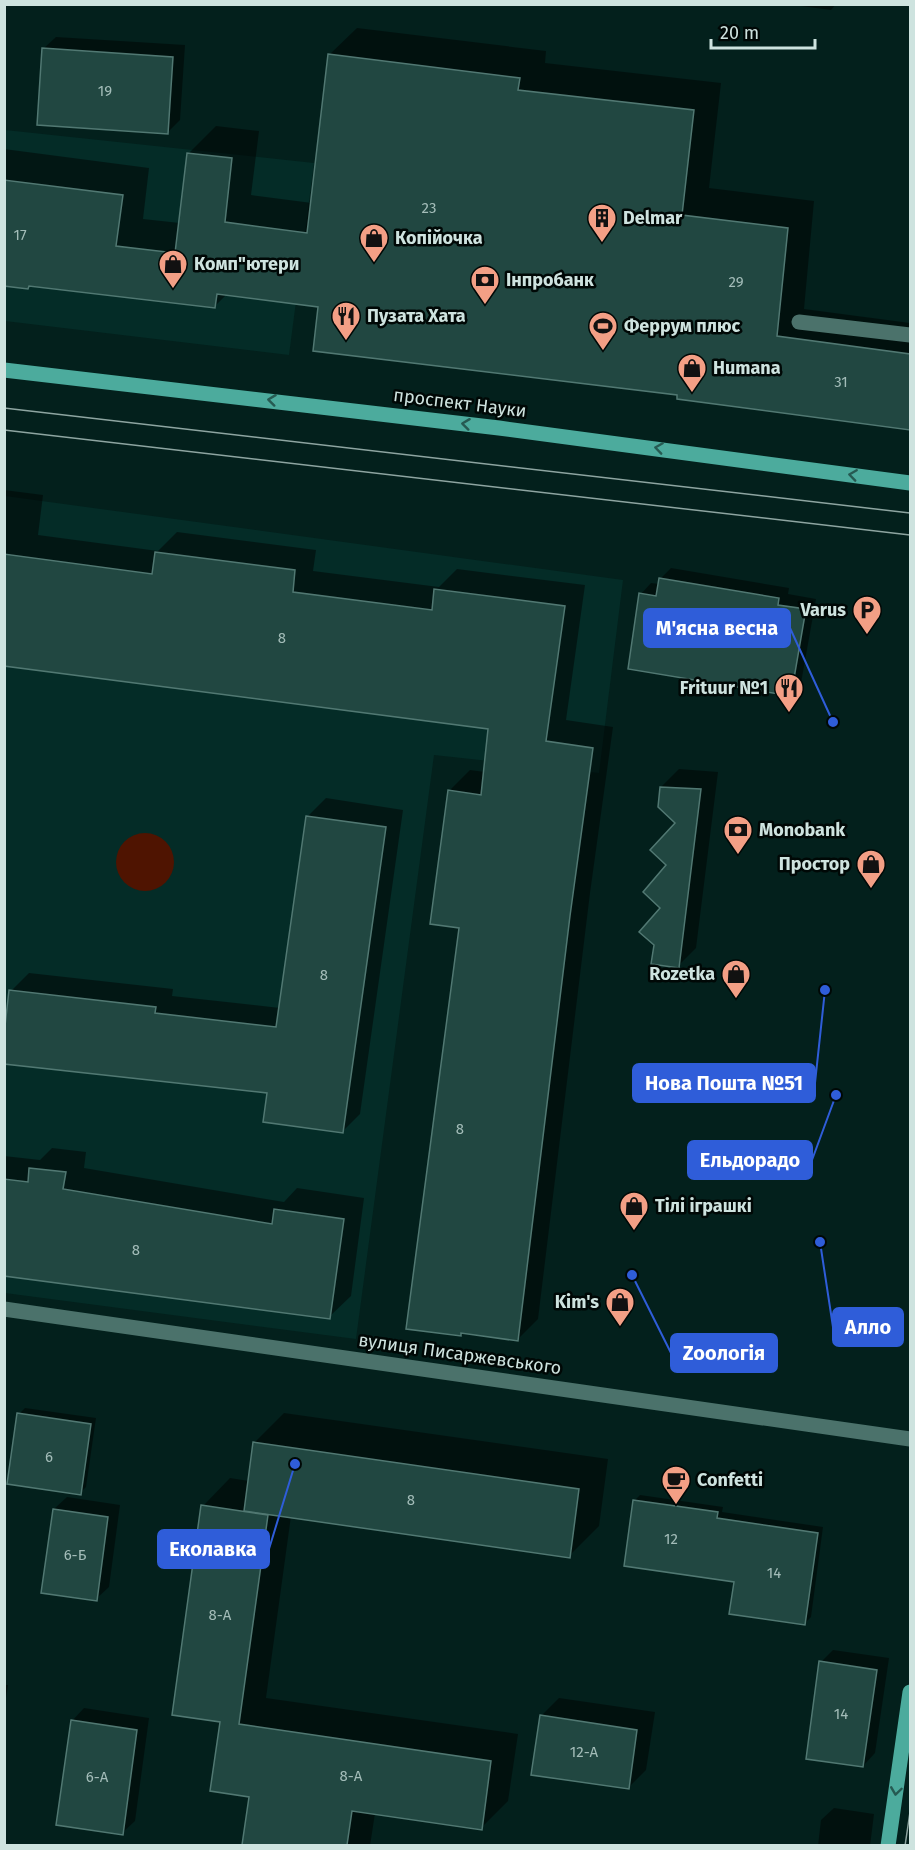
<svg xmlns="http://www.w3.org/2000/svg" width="915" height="1850" font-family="'Fira Sans',sans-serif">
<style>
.built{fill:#042c27}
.green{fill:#4f1401}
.shadow{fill:#0007}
.building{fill:#214741;stroke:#517872;stroke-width:1.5}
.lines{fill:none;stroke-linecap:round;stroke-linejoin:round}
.minor{stroke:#4b726b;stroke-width:15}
.primary{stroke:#4cab9d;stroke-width:15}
.tram{stroke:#8ea5a1;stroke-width:1.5}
.oneway{stroke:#265a52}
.labels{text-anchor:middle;stroke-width:5;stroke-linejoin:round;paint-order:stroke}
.number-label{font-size:15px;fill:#a3bcb8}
.poi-label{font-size:18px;font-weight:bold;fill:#cee3df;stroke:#000806;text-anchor:start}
.street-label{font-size:18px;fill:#cee3df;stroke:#000806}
.leader{fill:none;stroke:#2f5dd9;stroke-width:2}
.callout-dot{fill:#2f5dd9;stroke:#000806;stroke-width:2}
.callout{fill:#2f5dd9;stroke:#2f5dd9;stroke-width:2}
.callout-label{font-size:20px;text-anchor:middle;font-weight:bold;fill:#fff}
</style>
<rect width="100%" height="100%" fill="#03201c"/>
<g class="built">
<path d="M5 130 314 163 289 355 5 321Z"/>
<path d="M5 496 623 580 599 773 434 755 356 1339 5 1293Z"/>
</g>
<circle class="green" cx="145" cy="862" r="29"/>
<g class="shadow">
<path d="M786 4H836L831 10Z"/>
<path d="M357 28 546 51 545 63 721 83 709 188 814 201 804 309 910 323V429L678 398 679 393 319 305 227 294 214 307 31 284 28 287 4 284V149L149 168 143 219 180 223 188 154 216 126 259 131 251 195 312 203 329 55Z"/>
<path d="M56 37 185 45 180 120 168 132 43 49Z"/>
<path d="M4 490 43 495 38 535 158 551 177 532 316 550 313 571 439 587 457 569 585 585 566 720 613 727 590 893 538 1319 517 1340 463 1332 460 1335 461 927 449 791 470 770 485 772 490 727 4 665Z"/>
<path d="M671 568 789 588 788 594 816 599 801 683 790 694 641 594 651 583 659 584 660 579Z"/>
<path d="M679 769 718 772 696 948 678 966 662 908 668 864 677 823 661 787Z"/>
<path d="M326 798 403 810 360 1114 342 1132 269 1092 11 991 29 973 173 989 172 996 280 1008 308 816Z"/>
<path d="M52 1148 86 1152 84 1168 284 1202 297 1188 364 1198 351 1296 329 1317 4 1275V1156L40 1160Z"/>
<path d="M25 1408 96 1418 86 1487 80 1493 19 1414Z"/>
<path d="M284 1413 608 1459 599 1526 569 1556 291 1516 266 1698 518 1734 508 1801 481 1828 375 1813 370 1846H244L251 1795 221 1721 203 1506 230 1478 249 1481 254 1443Z"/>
<path d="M640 1495 723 1507 722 1512 823 1527 811 1617 805 1623 735 1580 634 1501Z"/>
<path d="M67 1497 120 1505 109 1587 96 1599 54 1509Z"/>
<path d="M833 1650 889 1658 875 1753 863 1766 821 1662Z"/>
<path d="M4 1685H8L4 1711Z"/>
<path d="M559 1698 655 1712 646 1770 628 1788 541 1716Z"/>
<path d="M84 1708 149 1718 135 1821 122 1833 72 1721Z"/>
<path d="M834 1808 874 1814 870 1846H818L821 1820Z"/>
</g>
<g class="building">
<path d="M42 48 173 57 168 134 37 125Z"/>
<path d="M328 54 520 78 518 90 694 110 682 215 788 228 777 336 910 354V430L677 399V395L313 351 318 307 217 294 215 308 29 286 28 289 4 286V180L123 195 116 246 175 253 187 153 232 158 225 222 307 233Z"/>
<path d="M155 552 295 570 293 592 432 610 434 589 565 606 546 741 593 748 570 916 518 1341 461 1333V1336L406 1329 459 928 430 924 448 790 481 795 488 729 4 666V554L152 574Z"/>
<path d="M659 578 779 598 778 605 806 609 791 696 628 669 639 593 656 596Z"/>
<path d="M660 787 701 789 679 968 651 964 654 945 639 932 660 908 643 892 666 865 650 850 675 823 658 807Z"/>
<path d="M306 816 386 827 343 1133 263 1122 267 1093 4 1064V1035L9 990 156 1007 155 1013 276 1027Z"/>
<path d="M29 1168 66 1172 63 1189 272 1224 274 1209 344 1219 330 1319 4 1276V1179L28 1182Z"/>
<path d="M17 1413 91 1424 81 1495 7 1484Z"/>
<path d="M253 1442 579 1489 570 1558 244 1511Z"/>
<path d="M633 1500 718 1512 717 1518 818 1533 805 1625 729 1614 734 1582 624 1566Z"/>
<path d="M201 1505 268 1515 239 1724 491 1761 482 1830 352 1811 347 1845H242L249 1797 210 1791 220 1722 172 1715Z"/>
<path d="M53 1509 108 1517 97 1601 41 1593Z"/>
<path d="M819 1661 877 1670 863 1767 806 1759Z"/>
<path d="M540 1715 637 1730 629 1789 531 1775Z"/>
<path d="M71 1720 137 1730 123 1835 56 1825Z"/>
</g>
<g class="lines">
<g class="minor">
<path d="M799 322 910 335"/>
<path d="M4 1309 910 1439"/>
</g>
<g class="primary">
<path d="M4 370 499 428 910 483"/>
<path d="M888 1846 910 1692"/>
</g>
<g class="tram">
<path d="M4 408 910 513"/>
<path d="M4 430 910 535"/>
<path d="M905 1846 910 1812"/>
</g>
</g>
<defs><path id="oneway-chevron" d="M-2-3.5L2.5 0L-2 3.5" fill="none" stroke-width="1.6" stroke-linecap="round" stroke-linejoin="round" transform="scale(1.5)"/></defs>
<g class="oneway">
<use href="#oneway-chevron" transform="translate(272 400) rotate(-173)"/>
<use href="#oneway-chevron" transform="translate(466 424) rotate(-173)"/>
<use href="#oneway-chevron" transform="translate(659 448) rotate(-172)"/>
<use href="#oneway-chevron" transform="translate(853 475) rotate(-172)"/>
<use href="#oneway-chevron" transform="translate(896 1791) rotate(98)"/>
</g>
<defs>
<g id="building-pin" transform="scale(1.5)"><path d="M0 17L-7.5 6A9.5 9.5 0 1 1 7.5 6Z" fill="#f39f85" stroke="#000806"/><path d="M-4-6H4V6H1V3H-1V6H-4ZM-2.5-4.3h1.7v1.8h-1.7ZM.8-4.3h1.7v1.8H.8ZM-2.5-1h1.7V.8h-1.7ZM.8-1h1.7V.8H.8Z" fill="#111"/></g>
<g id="shop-pin" transform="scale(1.5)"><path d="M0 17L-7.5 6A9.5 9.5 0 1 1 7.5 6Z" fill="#f39f85" stroke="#000806"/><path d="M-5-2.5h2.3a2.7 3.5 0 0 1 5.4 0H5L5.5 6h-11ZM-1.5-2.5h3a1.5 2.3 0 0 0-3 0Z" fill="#111"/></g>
<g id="bank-pin" transform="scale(1.5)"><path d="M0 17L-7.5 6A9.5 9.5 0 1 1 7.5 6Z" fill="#f39f85" stroke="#000806"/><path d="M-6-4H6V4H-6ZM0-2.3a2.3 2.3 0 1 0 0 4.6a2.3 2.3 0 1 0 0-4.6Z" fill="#111"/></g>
<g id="restaurant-pin" transform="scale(1.5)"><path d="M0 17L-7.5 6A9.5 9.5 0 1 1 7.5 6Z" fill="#f39f85" stroke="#000806"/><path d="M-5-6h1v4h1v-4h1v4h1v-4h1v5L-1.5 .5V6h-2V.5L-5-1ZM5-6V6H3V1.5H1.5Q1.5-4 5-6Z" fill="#111"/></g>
<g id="stadium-pin" transform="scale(1.5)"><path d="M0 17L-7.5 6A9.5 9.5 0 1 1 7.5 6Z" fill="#f39f85" stroke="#000806"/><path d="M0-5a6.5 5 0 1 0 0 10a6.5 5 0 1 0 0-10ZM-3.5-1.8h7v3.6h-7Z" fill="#111"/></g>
<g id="parking-pin" transform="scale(1.5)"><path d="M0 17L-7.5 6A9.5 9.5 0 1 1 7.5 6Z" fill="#f39f85" stroke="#000806"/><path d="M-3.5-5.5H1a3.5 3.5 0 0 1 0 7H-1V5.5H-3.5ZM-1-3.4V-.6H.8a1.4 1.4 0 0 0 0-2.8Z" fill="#111"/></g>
<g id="cafe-pin" transform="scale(1.5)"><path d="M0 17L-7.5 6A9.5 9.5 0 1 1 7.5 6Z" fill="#f39f85" stroke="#000806"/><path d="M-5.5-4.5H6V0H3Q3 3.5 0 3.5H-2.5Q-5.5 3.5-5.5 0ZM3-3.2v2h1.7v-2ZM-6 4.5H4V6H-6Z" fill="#111"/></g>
</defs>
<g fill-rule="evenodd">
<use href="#building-pin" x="602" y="218"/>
<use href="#shop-pin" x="374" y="238"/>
<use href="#shop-pin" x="173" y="264"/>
<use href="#bank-pin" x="485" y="280"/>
<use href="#restaurant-pin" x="346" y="316"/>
<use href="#stadium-pin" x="603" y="326"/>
<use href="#shop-pin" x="692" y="368"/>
<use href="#parking-pin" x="867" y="610"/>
<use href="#restaurant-pin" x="789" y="688"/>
<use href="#bank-pin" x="738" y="830"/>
<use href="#shop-pin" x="871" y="864"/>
<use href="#shop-pin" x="736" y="974"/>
<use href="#shop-pin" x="634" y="1206"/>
<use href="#shop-pin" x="620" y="1302"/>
<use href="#cafe-pin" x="676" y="1480"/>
</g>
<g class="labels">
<g class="number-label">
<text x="105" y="96">19</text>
<text x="429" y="213">23</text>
<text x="20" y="240">17</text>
<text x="736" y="287">29</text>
<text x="841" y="387">31</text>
<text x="282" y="643">8</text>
<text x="324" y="980">8</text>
<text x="460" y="1134">8</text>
<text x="136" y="1255">8</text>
<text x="49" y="1462">6</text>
<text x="411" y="1505">8</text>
<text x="671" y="1544">12</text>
<text x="75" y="1560">6-Б</text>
<text x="774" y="1578">14</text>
<text x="220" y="1620">8-А</text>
<text x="841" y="1719">14</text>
<text x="584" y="1757">12-А</text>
<text x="351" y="1781">8-А</text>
<text x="97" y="1782">6-А</text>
</g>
<g class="poi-label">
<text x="623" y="224">Delmar</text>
<text x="395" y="244">Копійочка</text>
<text x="194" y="270">Комп"ютери</text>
<text x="506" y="286">Інпробанк</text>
<text x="367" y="322">Пузата Хата</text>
<text x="624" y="332">Феррум плюс</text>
<text x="713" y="374">Humana</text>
<text x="846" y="616" text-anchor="end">Varus</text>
<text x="768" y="694" text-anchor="end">Frituur №1</text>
<text x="759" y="836">Monobank</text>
<text x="850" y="870" text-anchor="end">Простор</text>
<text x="715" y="980" text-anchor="end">Rozetka</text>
<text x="655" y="1212">Тілі іграшкі</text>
<text x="599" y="1308" text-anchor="end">Kim's</text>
<text x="697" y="1486">Confetti</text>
</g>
<g class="street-label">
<text transform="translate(460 403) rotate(7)" y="6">проспект Науки</text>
<text transform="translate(460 1354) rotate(8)" y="6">вулиця Писаржевського</text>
</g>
</g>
<path class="leader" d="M833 722L790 628M825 990L815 1083M836 1095L812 1160M820 1242L833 1327M632 1275L671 1353M295 1464L269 1549"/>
<g class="callout-dot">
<circle cx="833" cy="722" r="6"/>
<circle cx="825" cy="990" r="6"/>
<circle cx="836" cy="1095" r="6"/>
<circle cx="820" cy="1242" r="6"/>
<circle cx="632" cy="1275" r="6"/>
<circle cx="295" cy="1464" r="6"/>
</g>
<g class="callout">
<rect x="644" y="609" width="146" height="38" rx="6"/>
<rect x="633" y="1064" width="182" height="38" rx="6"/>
<rect x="688" y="1141" width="124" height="38" rx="6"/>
<rect x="833" y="1308" width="70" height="38" rx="6"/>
<rect x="671" y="1334" width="106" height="38" rx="6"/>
<rect x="158" y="1530" width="111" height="38" rx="6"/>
</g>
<g class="callout-label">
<text x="717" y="635">М'ясна весна</text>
<text x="724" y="1090">Нова Пошта №51</text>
<text x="750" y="1167">Ельдорадо</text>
<text x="868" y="1334">Алло</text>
<text x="724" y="1360">Zooлогія</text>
<text x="213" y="1556">Еколавка</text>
</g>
<rect width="915" height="1850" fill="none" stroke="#cee3df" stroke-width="12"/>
<path d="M711 39v9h104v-9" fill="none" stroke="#cee3df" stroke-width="3"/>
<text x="720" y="39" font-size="18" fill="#cee3df" stroke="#000806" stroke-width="4.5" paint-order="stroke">20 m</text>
</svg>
